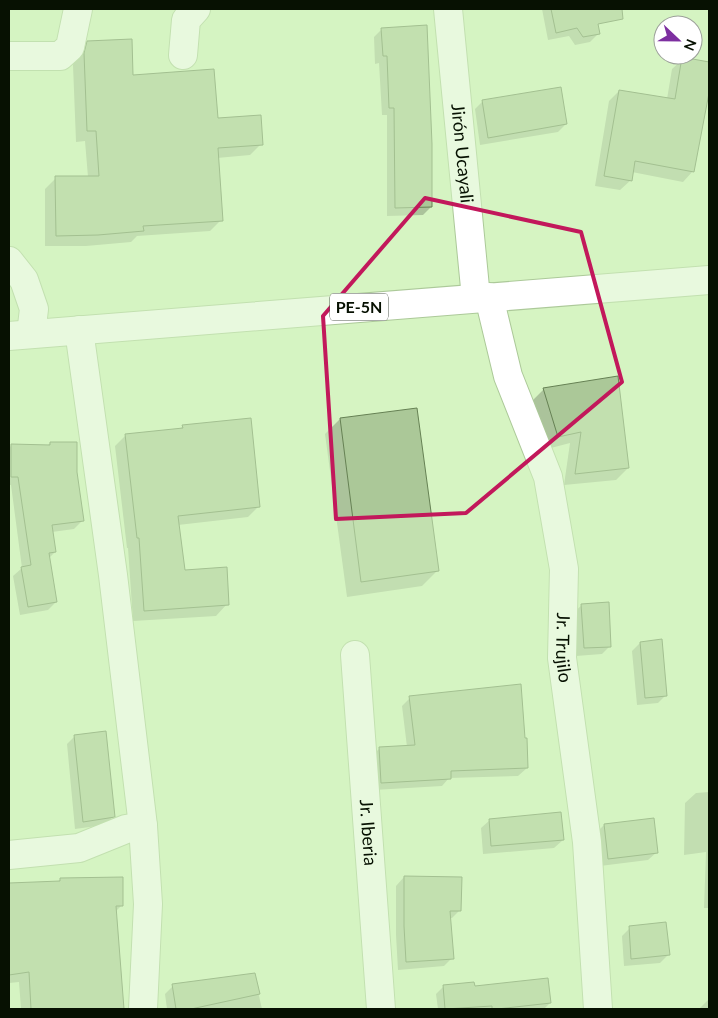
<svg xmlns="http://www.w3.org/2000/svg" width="718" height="1018" font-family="Lato,sans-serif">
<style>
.shadow{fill:#0003}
.building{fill:#abc898;stroke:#668154}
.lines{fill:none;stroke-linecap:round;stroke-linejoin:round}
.street-casing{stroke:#acc999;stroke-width:30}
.highway-casing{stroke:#acc999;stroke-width:30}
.street{stroke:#fff;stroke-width:28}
.highway{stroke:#fff;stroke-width:28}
.marked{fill:none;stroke:#c2185b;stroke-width:4;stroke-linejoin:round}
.labels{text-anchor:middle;stroke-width:4;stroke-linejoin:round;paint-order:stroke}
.shield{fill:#fff;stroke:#51584e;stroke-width:1}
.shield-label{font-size:16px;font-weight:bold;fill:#071102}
.street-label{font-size:18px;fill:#071102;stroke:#fff}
</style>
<rect width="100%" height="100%" fill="#d6f4c2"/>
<g class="shadow">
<path d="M542 9H594L598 34 590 42 575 45 569 36 548 40Z"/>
<path d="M382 29 431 207 423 215 387 216V115H382L379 63 375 64 374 37Z"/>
<path d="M88 43 132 76 217 119 261 144 250 155 217 158 221 220 210 231 137 236 131 242 86 246H45V189L56 178 88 177 85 141 76 142 73 65 77 54Z"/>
<path d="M683 59 709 63V86L693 171 683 182 632 172 631 180 620 190 595 186 609 101 619 91 667 99 672 69Z"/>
<path d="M483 101 566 124 558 132 480 145 475 109Z"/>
<path d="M544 389 628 468 616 480 564 485 570 443 547 449 532 401Z"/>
<path d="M340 419 437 571 422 586 347 597 325 434Z"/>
<path d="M183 426 259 506 248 517 178 525 184 571 227 604 216 616 133 621 128 548H127L115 446 126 435 180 429Z"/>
<path d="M50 443 76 472 82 521 74 529 52 532 55 552 49 558 56 602 48 610 20 615 13 576 22 568 11 485H9V448L11 446H47Z"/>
<path d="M582 605 610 646 602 654 576 656 573 613Z"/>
<path d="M640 643 666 695 658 703 637 705 632 651Z"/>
<path d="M410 698 527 768 518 776 449 778 442 786 374 790 372 756 380 748 407 747 402 706Z"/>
<path d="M75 736 113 817 104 825 75 829 67 744Z"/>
<path d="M709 792V908H704L706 852 684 855 685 803 696 793Z"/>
<path d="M490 820 563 840 554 848 483 854 481 828Z"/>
<path d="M604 825 657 852 648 860 600 866 596 833Z"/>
<path d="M404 877 460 910 452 918H449L452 958 444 966 398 970 396 935V886Z"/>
<path d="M61 879 121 906 115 912 123 1009H21L19 982 9 983V884L57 882Z"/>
<path d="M630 928 668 955 660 963 624 966 622 936Z"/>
<path d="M254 974 262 1009H167L165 994 173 986Z"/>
<path d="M444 986 474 987 550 1003 544 1009H438L436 994Z"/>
<path d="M709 999V1009H699Z"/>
</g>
<g class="building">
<path d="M551 9H622L623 19 598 24 600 34 583 37 577 28 556 33Z"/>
<path d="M427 25 432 144V207L395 208 394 108H389L387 56H383L381 28Z"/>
<path d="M132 39 133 75 214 69 218 118 261 115 263 145 218 148 223 221 143 226 144 231 98 235 56 236 55 176H99L96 131H87L84 53 87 41Z"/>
<path d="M682 57 709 62V93L694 172 635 161 632 181 604 176 619 90 675 99Z"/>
<path d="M561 87 567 124 488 138 482 100Z"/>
<path d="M618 376 629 468 575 474 581 432 558 437 543 388Z"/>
<path d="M417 408 439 571 361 582 340 418Z"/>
<path d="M251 418 260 507 178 516 185 570 227 567 229 605 144 611 139 538H137L125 434 183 428 182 425Z"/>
<path d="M50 442H77V472L84 521 52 525 56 552 49 553 57 602 28 607 21 567 31 565 18 477H11V444L50 445Z"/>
<path d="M609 602 611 647 584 648 581 604Z"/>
<path d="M662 639 667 696 645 698 640 642Z"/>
<path d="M521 684 525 738H527L528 768 451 771V779L381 783 379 747 415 745 409 696Z"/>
<path d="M106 731 115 817 83 822 74 735Z"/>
<path d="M561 812 564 840 491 846 489 819Z"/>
<path d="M654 818 658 853 608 859 604 824Z"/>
<path d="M404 876 462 877 461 911H450L454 959 406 962 404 926Z"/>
<path d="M123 877V906H116L124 1009H31L29 972 9 975V883L60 881V878Z"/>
<path d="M666 922 670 955 631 959 629 926Z"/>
<path d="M255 973 260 994 191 1009H176L172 984Z"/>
<path d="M548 978 551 1003 497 1009H492V1006L445 1009 443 985 474 982 475 986Z"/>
</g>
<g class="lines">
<g class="street-casing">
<g id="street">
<path id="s1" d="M448 9 476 298"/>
<path d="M183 55 186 20 196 9"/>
<path d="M9 56H60L70 47 78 9"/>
<path d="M9 261 24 280 34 309 31 334"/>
<path id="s2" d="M489 297 508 376 548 477 564 569 562 658 587 842 598 1009"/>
<path d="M79 330 113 575 143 826 148 904 143 1009"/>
<path id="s3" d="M355 655 381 1009"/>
<path d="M9 855 79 848 126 829 143 826"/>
</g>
</g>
<g class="highway-casing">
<path id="highway" d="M9 336 709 280"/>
</g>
<use href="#street" class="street"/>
<use href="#highway" class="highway"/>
</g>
<path d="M0 0H718V1018H0ZM425 198 581 232 622 382 466 513 336 519 323 316Z" fill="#d6f4c2" fill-opacity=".55" fill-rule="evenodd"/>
<path class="marked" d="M425 198 581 232 622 382 466 513 336 519 323 316Z"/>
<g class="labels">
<rect class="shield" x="330" y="293.5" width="58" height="27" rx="4"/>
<g class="shield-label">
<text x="359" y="313">PE-5N</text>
</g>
<g class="street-label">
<text dy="6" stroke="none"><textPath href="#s1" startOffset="145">Jirón Ucayali</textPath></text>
<text dy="6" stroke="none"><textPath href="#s2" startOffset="362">Jr. Trujilo</textPath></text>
<text dy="6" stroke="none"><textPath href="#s3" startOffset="178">Jr. Iberia</textPath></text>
</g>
</g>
<rect width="718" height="1018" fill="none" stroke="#071102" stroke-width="20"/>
<g transform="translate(678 40) rotate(112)"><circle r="24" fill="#ffffff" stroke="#9ca09a"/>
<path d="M0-4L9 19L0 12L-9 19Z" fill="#7d2fa0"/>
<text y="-8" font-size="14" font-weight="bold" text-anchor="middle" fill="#071102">N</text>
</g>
</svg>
